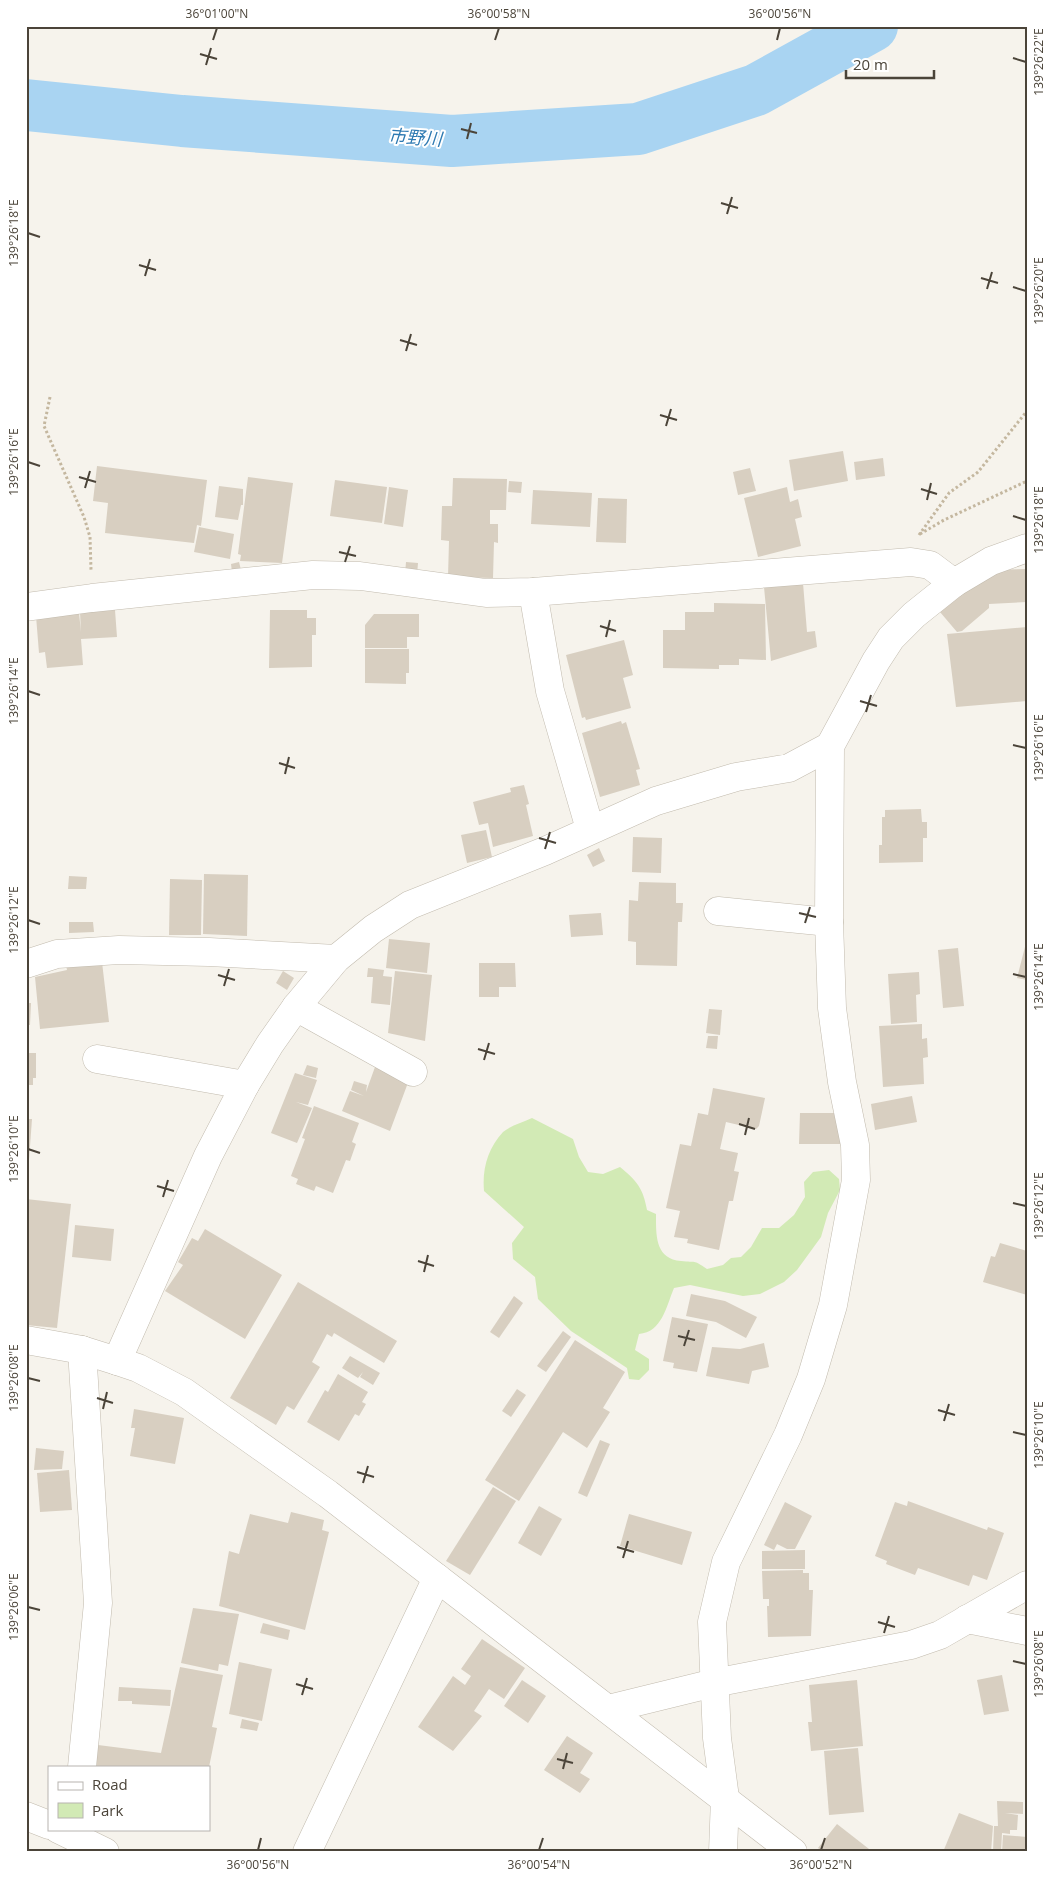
<svg xmlns="http://www.w3.org/2000/svg" width="1053" height="1878" font-family="'Open Sans','Noto Sans JP',sans-serif">
<style>
.green{fill:#d2eab5}
.lines{fill:none;stroke-linecap:round;stroke-linejoin:round}
.river{stroke:#a9d4f2;stroke-width:52}
.building{fill:#d8cfc1}
.minor-casing{stroke:#c2bbae;stroke-width:29}
.path{stroke:#c4b79f;stroke-width:3;stroke-dasharray:2.5 2.5;stroke-linecap:butt}
.minor{stroke:#fff;stroke-width:28}
.ticks{fill:none;stroke:#4b4439;stroke-width:2}
.labels{text-anchor:middle;stroke-width:4;stroke-linejoin:round;paint-order:stroke}
.water-label{font-size:18px;font-style:italic;fill:#2e7ab2;stroke:#fff}
.neatline{fill:none;stroke:#4b4439;stroke-width:2}
.ticks-label{font-size:12px;text-anchor:middle;fill:#4b4439}
</style>
<rect width="100%" height="100%" fill="#f6f3ec"/>
<path class="green" d="M532 1118 573 1139 579 1157 588 1172 603 1174 620 1167C637 1181 643 1188 647 1210L656 1214C656 1235 655 1259 681 1261 697 1263 692 1259 707 1269L723 1265 731 1258 741 1257 751 1247 762 1228H779L794 1215 805 1197 804 1182 813 1172 829 1170 839 1179 840 1190 828 1213 821 1237 797 1270 784 1282 760 1294 743 1296 690 1285 674 1288C666 1307 662 1332 639 1334L635 1350 649 1359V1370L639 1380 629 1379 627 1368 571 1331 538 1299 535 1277 513 1259 512 1243 524 1227 484 1191C482 1169 488 1148 503 1132 510 1126 523 1122 532 1118Z"/>
<g class="lines">
<path class="river" d="M26 105 182 121 452 141 638 129 756 90 872 26"/>
</g>
<g class="building">
<path d="M843 451 848 481 794 491 789 460Z"/>
<path d="M883 458 885 476 856 480 854 462Z"/>
<path d="M97 466 207 480 201 526 197 525 194 543 105 533 108 503 93 501Z"/>
<path d="M750 468 756 491 738 495 733 472Z"/>
<path d="M248 477 293 483 282 563 240 561 241 555 238 554Z"/>
<path d="M453 478 507 479 506 510H490V524H498V543L494 542 493 578 448 577 449 541 441 540 442 506H452Z"/>
<path d="M335 480 387 487 382 523 330 516Z"/>
<path d="M509 481 522 482 521 493 508 492Z"/>
<path d="M219 486 243 489V505H241L238 520 215 517Z"/>
<path d="M389 487 408 490 403 527 384 524Z"/>
<path d="M787 487 790 502 798 499 802 517 795 519 801 546 758 557 744 498Z"/>
<path d="M533 490 592 493 590 527 531 524Z"/>
<path d="M598 498 627 499 626 543 596 542Z"/>
<path d="M199 527 234 534 230 559 194 552Z"/>
<path d="M239 562 241 570 232 572 231 564Z"/>
<path d="M406 562 418 563 417 575 405 574Z"/>
<path d="M1027 569V602L989 604V608L962 631 957 632 940 612 984 576 988 570Z"/>
<path d="M803 583 807 632 815 631 817 647 771 661 764 587Z"/>
<path d="M714 603 765 604 766 660 739 659V665H719V669L663 668V630H685V612H714Z"/>
<path d="M115 610 117 637 81 639 83 665 47 668 45 652 39 653 36 616 79 613 81 632 80 612Z"/>
<path d="M270 610H307V618H316V635H312V667L269 668Z"/>
<path d="M374 614H419V637H407V648H365V625Z"/>
<path d="M1027 627V701L956 707 947 634Z"/>
<path d="M624 640 633 675 623 678 631 708 586 720 585 717 582 718 566 655Z"/>
<path d="M365 649H409V673H406V684L365 683Z"/>
<path d="M621 721 622 724 626 722 640 769 636 770 640 785 600 797 582 733Z"/>
<path d="M524 785 529 804 526 805 533 836 493 847 488 823 479 825 473 802 511 792 510 788Z"/>
<path d="M921 809 922 822H927V838H923V862L879 863V845H882V817H885V810Z"/>
<path d="M486 830 492 857 467 863 461 835Z"/>
<path d="M633 837 662 838 661 873 632 872Z"/>
<path d="M599 848 605 861 593 867 587 855Z"/>
<path d="M204 874 248 875 247 936 203 934Z"/>
<path d="M69 876 87 877 86 889H68Z"/>
<path d="M170 879 202 880 201 935H169Z"/>
<path d="M639 882 676 883V903H683L682 922H678L677 966 636 965V942L628 941 629 900 638 901Z"/>
<path d="M601 913 603 935 571 937 569 915Z"/>
<path d="M69 922H93L94 932 69 933Z"/>
<path d="M389 939 430 943 427 973 386 968Z"/>
<path d="M1027 939V980L1017 978Z"/>
<path d="M958 948 964 1006 943 1008 938 950Z"/>
<path d="M102 962 109 1022 40 1029 35 977 67 970 66 965Z"/>
<path d="M479 963H515L516 987H499V997H479Z"/>
<path d="M368 968 384 970 383 976 392 977 390 1005 371 1003 373 977H367Z"/>
<path d="M283 971 294 978 287 990 276 983Z"/>
<path d="M395 971 432 975 425 1041 388 1033Z"/>
<path d="M919 972 920 994 916 995 917 1022 891 1024 888 974Z"/>
<path d="M26 1003H31L30 1025H26Z"/>
<path d="M709 1009 722 1010 720 1035 706 1033Z"/>
<path d="M922 1024V1039L927 1038 928 1057 923 1058 924 1084 883 1087 879 1026Z"/>
<path d="M708 1036H718L717 1049 706 1048Z"/>
<path d="M26 1053H36V1078H33V1085H26Z"/>
<path d="M307 1065 318 1068 316 1078 303 1075Z"/>
<path d="M375 1067 409 1080 390 1131 342 1111 350 1091 364 1096 351 1090 354 1081 367 1085 366 1092Z"/>
<path d="M295 1073 317 1080 308 1105 296 1102 312 1108 297 1143 271 1133Z"/>
<path d="M713 1088 765 1098 759 1126 756 1129 726 1122 720 1149 738 1153 734 1171 739 1172 733 1201H729L719 1250 687 1243 688 1239 674 1237 680 1211 666 1208 680 1144 691 1146 698 1113 708 1115Z"/>
<path d="M912 1096 917 1122 875 1130 871 1104Z"/>
<path d="M314 1106 359 1123 352 1142 356 1144 350 1161 346 1160 333 1193 316 1186 314 1191 296 1184 298 1179 291 1176 305 1139 302 1138Z"/>
<path d="M800 1113H844L843 1144H799Z"/>
<path d="M26 1119H32L29 1160H26Z"/>
<path d="M26 1199 71 1204 57 1328 26 1325Z"/>
<path d="M75 1225 114 1229 111 1261 72 1257Z"/>
<path d="M205 1229 282 1275 245 1339 165 1291 183 1265 178 1262 192 1238 198 1241Z"/>
<path d="M1000 1243 1027 1251V1295L983 1282 991 1256 995 1257Z"/>
<path d="M298 1282 397 1341 384 1363 334 1333 332 1337 327 1334 312 1362 320 1367 294 1410 287 1406 276 1425 230 1398Z"/>
<path d="M691 1294 725 1301 757 1317 746 1338 716 1322 686 1316Z"/>
<path d="M514 1296 523 1303 499 1338 490 1332Z"/>
<path d="M672 1317 708 1324 697 1372 673 1368 674 1363 663 1361Z"/>
<path d="M563 1331 571 1337 546 1372 537 1366Z"/>
<path d="M575 1340 625 1372 603 1408 610 1412 587 1448 563 1432 519 1501 485 1480Z"/>
<path d="M764 1343 769 1367 752 1371 749 1384 706 1376 712 1347 740 1349Z"/>
<path d="M350 1356 380 1373 373 1385 360 1377 363 1372 358 1378 342 1368Z"/>
<path d="M338 1374 368 1392 362 1402 366 1404 359 1416 355 1414 339 1441 307 1422 325 1390 328 1392Z"/>
<path d="M517 1389 526 1395 511 1417 502 1411Z"/>
<path d="M134 1409 184 1418 175 1464 130 1456 135 1428H131Z"/>
<path d="M600 1440 610 1444 587 1497 578 1493Z"/>
<path d="M36 1448 64 1451 62 1469 34 1470Z"/>
<path d="M69 1470 72 1510 40 1512 37 1473Z"/>
<path d="M493 1487 516 1501 470 1575 446 1561Z"/>
<path d="M908 1501 987 1530 988 1527 1004 1533 987 1580 973 1575 969 1586 918 1568 915 1575 886 1564 887 1561 875 1556 895 1502 907 1506Z"/>
<path d="M785 1502 812 1516 795 1549H787L777 1544 774 1550 764 1545Z"/>
<path d="M539 1506 562 1519 541 1556 518 1543Z"/>
<path d="M291 1512 324 1520 322 1530 329 1532 305 1630 219 1606 229 1551 239 1554 250 1514 288 1523Z"/>
<path d="M629 1514 692 1532 682 1565 620 1546Z"/>
<path d="M805 1550V1569H762V1551Z"/>
<path d="M803 1570V1573H809V1590H813L811 1636 768 1637 767 1606H769V1599H763L762 1571Z"/>
<path d="M193 1608 239 1614 228 1666 219 1664 218 1671 181 1663Z"/>
<path d="M263 1623 290 1630 288 1640 260 1633Z"/>
<path d="M482 1639 525 1668 504 1699 489 1689 474 1711 482 1716 453 1751 418 1727 453 1676 465 1685 471 1676 461 1669Z"/>
<path d="M239 1662 272 1669 262 1721 229 1714Z"/>
<path d="M180 1667 223 1675 212 1727 217 1728 209 1767H96L98 1745 161 1753Z"/>
<path d="M1002 1675 1009 1711 984 1715 977 1680Z"/>
<path d="M522 1680 546 1696 528 1723 504 1706Z"/>
<path d="M857 1680 863 1746 811 1751 808 1722H812L809 1685Z"/>
<path d="M119 1687 171 1690 170 1706 132 1704V1701H118Z"/>
<path d="M242 1719 259 1723 257 1731 240 1728Z"/>
<path d="M567 1736 593 1753 580 1773 590 1779 580 1793 544 1770Z"/>
<path d="M858 1748 864 1812 829 1815 824 1751Z"/>
<path d="M997 1801 1023 1802V1814L1005 1813 1018 1815 1017 1830H1010V1834L1002 1833 1001 1852H993L994 1826H998Z"/>
<path d="M959 1813 993 1826 991 1852H943Z"/>
<path d="M837 1824 869 1849 868 1852H823L818 1848Z"/>
<path d="M1003 1835 1027 1837V1852H1002Z"/>
</g>
<g class="lines">
<g class="minor-casing">
<g id="minor">
<path d="M533 592 550 691 590 829"/>
<path d="M26 607 92 598 313 575 360 576 486 593 533 592 911 562 930 565 954 583"/>
<path d="M718 911 829 922"/>
<path d="M26 964 57 954 119 950 209 952 336 959"/>
<path d="M296 1007 413 1072"/>
<path d="M97 1059 245 1085"/>
<path d="M26 1340 82 1350 117 1361 138 1368 184 1392 328 1494 793 1852"/>
<path d="M117 1361 208 1156 245 1085 270 1044 296 1007 336 959 373 929 410 905 545 851 656 801 736 777 789 768 830 746"/>
<path d="M967 1619 1027 1631"/>
<path d="M608 1709 714 1683 911 1645 940 1635 1027 1585"/>
<path d="M82 1767 98 1603 82 1350"/>
<path d="M26 1816 49 1825"/>
<path d="M58 1829 105 1852"/>
<path d="M307 1852 437 1578"/>
<path d="M723 1852 725 1798 717 1738 712 1622 726 1562 788 1435 811 1379 833 1305 856 1180 855 1145 842 1082 832 1008 829 922 830 746 876 661 891 638 914 615 954 583 991 561 1027 548"/>
</g>
</g>
<g class="path">
<path d="M50 397 44 426 84 517 90 537 91 570"/>
<path d="M920 534 944 520 1027 481"/>
<path d="M919 535 949 493 978 472 1027 411"/>
</g>
<use href="#minor" class="minor"/>
</g>
<path class="ticks" d="M213 40 217 28M495 40 499 28M777 40 780 28M200 54 217 59M1013 58 1026 62M206 65 211 48M461 129 477 133M467 139 471 123M721 203 738 208M727 214 732 197M28 233 40 237M139 265 156 270M145 276 150 259M981 278 998 283M1013 287 1026 291M987 289 992 272M400 340 417 345M406 351 411 334M660 415 677 420M666 426 671 409M28 462 40 466M79 477 96 482M85 488 90 471M921 489 937 494M927 500 931 483M1013 516 1026 520M339 552 356 556M345 562 350 546M600 626 616 631M606 637 610 620M28 691 40 695M860 701 877 706M866 712 871 695M1013 745 1026 748M279 763 295 768M285 774 289 757M539 838 556 843M545 849 550 832M799 913 816 917M28 920 40 924M805 923 810 907M1013 974 1026 977M218 975 235 980M224 986 229 969M478 1049 495 1054M484 1060 489 1043M739 1124 755 1129M745 1135 749 1118M28 1149 40 1153M157 1186 174 1191M163 1197 168 1180M1013 1203 1026 1206M418 1261 434 1266M424 1272 428 1255M678 1336 695 1340M684 1346 689 1330M28 1378 40 1381M97 1398 113 1403M103 1409 107 1392M938 1410 955 1415M944 1421 949 1404M1013 1432 1026 1435M357 1472 374 1477M363 1483 368 1466M617 1547 634 1552M623 1558 628 1541M28 1607 40 1610M878 1622 895 1627M884 1633 889 1616M1013 1661 1026 1664M296 1684 313 1689M302 1695 307 1678M557 1759 573 1763M563 1769 567 1753M258 1850 261 1838M539 1850 543 1838M821 1850 825 1838"/>
<g class="labels">
<g class="water-label">
<text transform="translate(415 138) rotate(4)" y="6">市野川</text>
</g>
</g>
<rect width="1053" height="1878" fill="none" stroke="#ffffff" stroke-width="55"/>
<rect x="48" y="1766" width="162" height="65" fill="#ffffff" stroke="#b7b4b0"/>
<rect x="58" y="1782" width="25" height="8" fill="#ffffff" stroke="#b7b4b0"/>
<text x="92" y="1790" font-size="15" fill="#4b4439">Road</text>
<rect x="58" y="1803" width="25" height="15" fill="#d2eab5" stroke="#b7b4b0"/>
<text x="92" y="1816" font-size="15" fill="#4b4439">Park</text>
<path d="M846 70v8h88v-8" fill="none" stroke="#4b4439" stroke-width="2.5"/>
<text x="853" y="70" font-size="15" fill="#4b4439" stroke="#ffffff" stroke-width="4" paint-order="stroke">20 m</text>
<rect x="28" y="28" width="998" height="1822" class="neatline"/>
<g class="ticks-label">
<text x="217" y="18">36°01'00"N</text>
<text x="499" y="18">36°00'58"N</text>
<text x="780" y="18">36°00'56"N</text>
<text transform="translate(1039 62) rotate(-90)" y="4">139°26'22"E</text>
<text transform="translate(14 233) rotate(-90)" y="4">139°26'18"E</text>
<text transform="translate(1039 291) rotate(-90)" y="4">139°26'20"E</text>
<text transform="translate(14 462) rotate(-90)" y="4">139°26'16"E</text>
<text transform="translate(1039 520) rotate(-90)" y="4">139°26'18"E</text>
<text transform="translate(14 691) rotate(-90)" y="4">139°26'14"E</text>
<text transform="translate(1039 748) rotate(-90)" y="4">139°26'16"E</text>
<text transform="translate(14 920) rotate(-90)" y="4">139°26'12"E</text>
<text transform="translate(1039 977) rotate(-90)" y="4">139°26'14"E</text>
<text transform="translate(14 1149) rotate(-90)" y="4">139°26'10"E</text>
<text transform="translate(1039 1206) rotate(-90)" y="4">139°26'12"E</text>
<text transform="translate(14 1378) rotate(-90)" y="4">139°26'08"E</text>
<text transform="translate(1039 1435) rotate(-90)" y="4">139°26'10"E</text>
<text transform="translate(14 1607) rotate(-90)" y="4">139°26'06"E</text>
<text transform="translate(1039 1664) rotate(-90)" y="4">139°26'08"E</text>
<text x="258" y="1869">36°00'56"N</text>
<text x="539" y="1869">36°00'54"N</text>
<text x="821" y="1869">36°00'52"N</text>
</g>
</svg>
